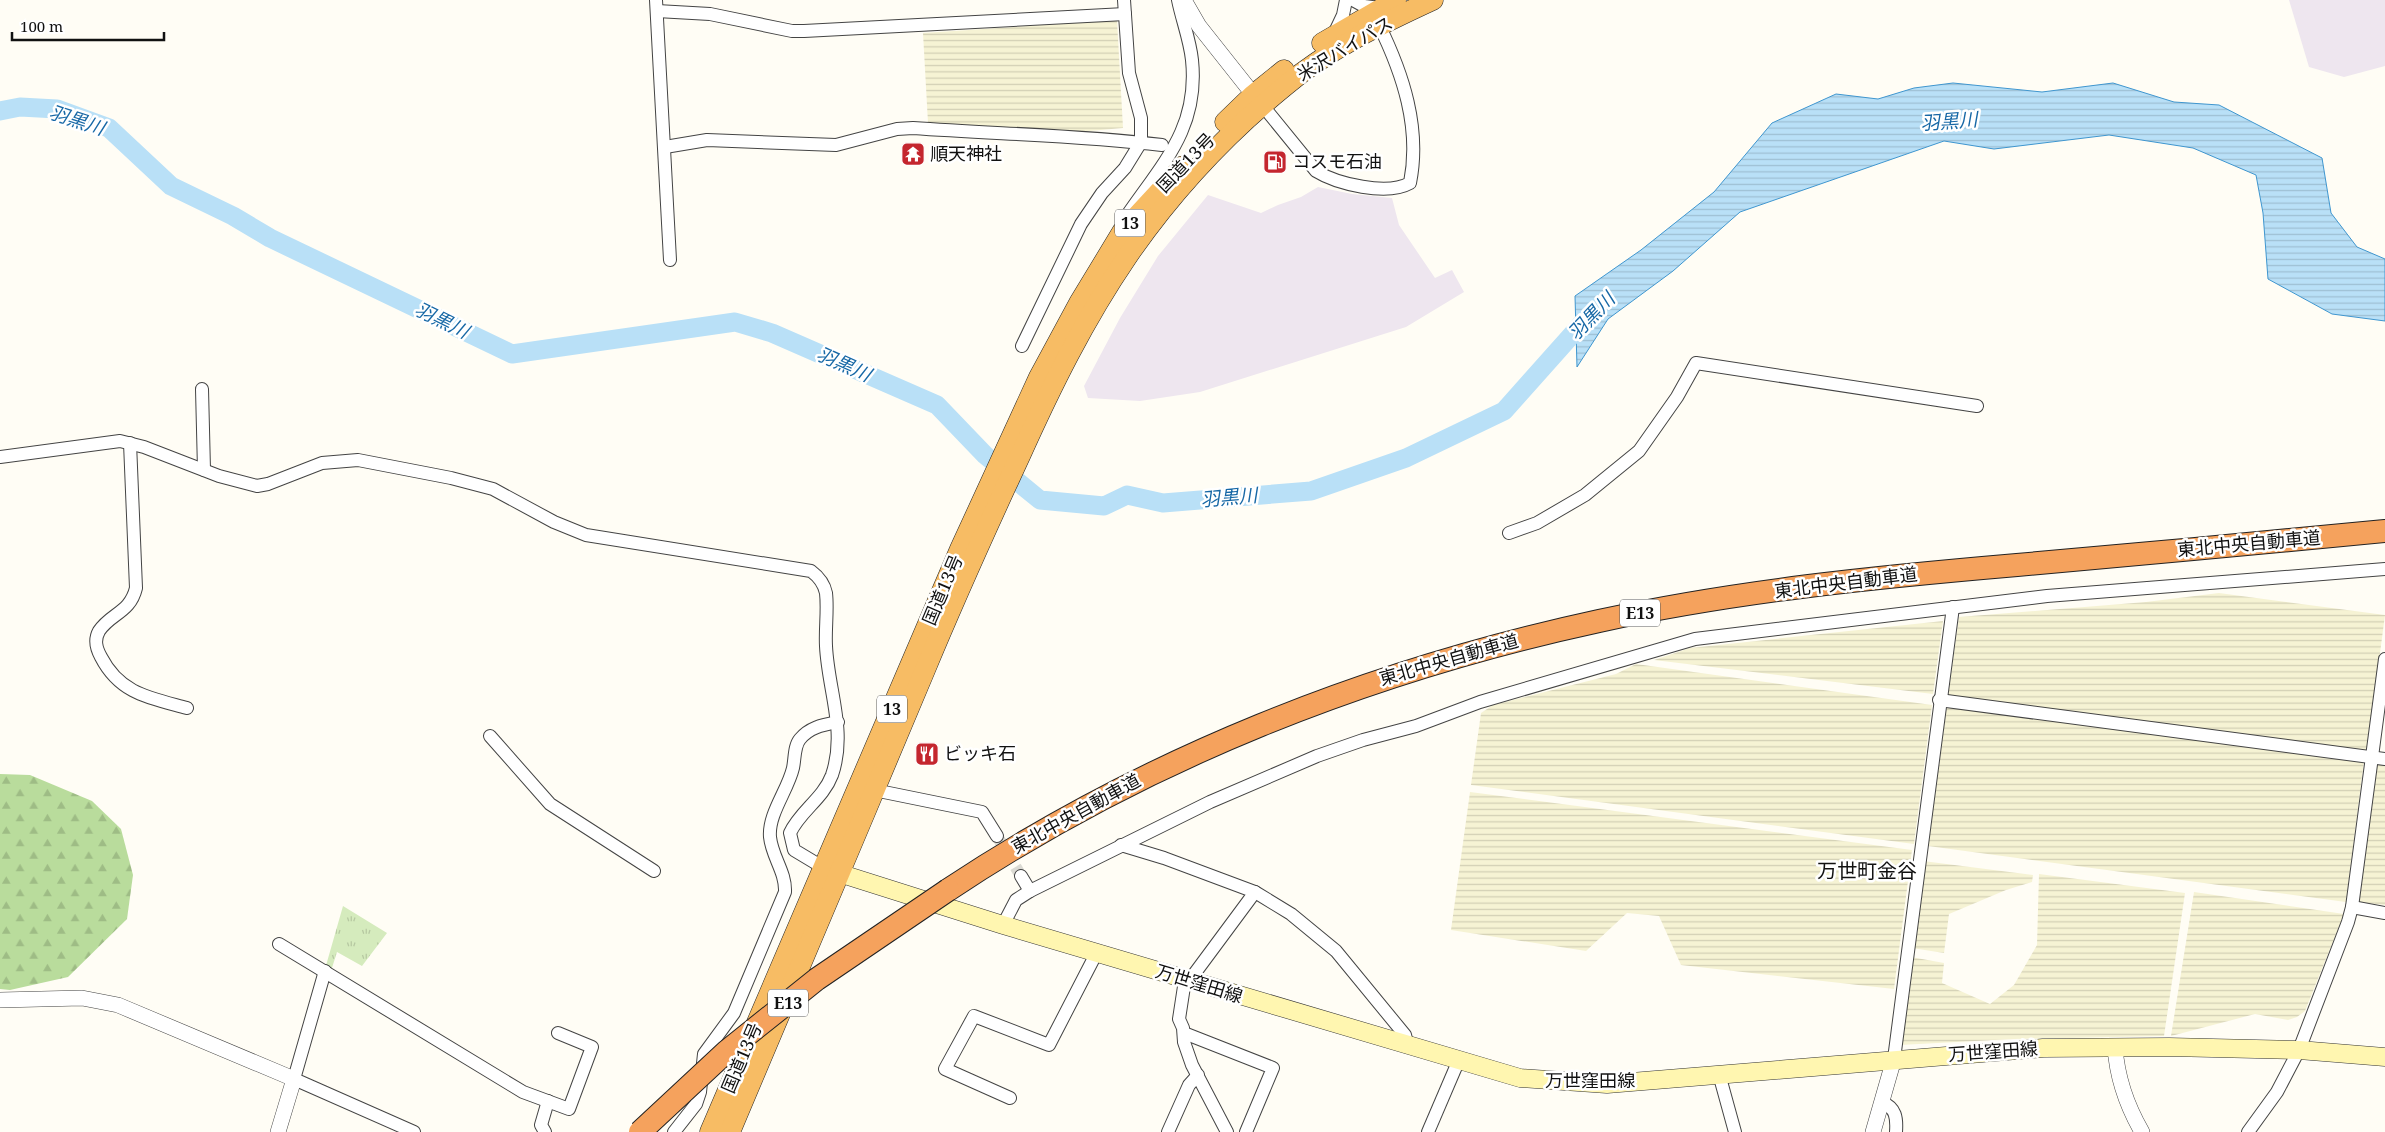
<svg xmlns="http://www.w3.org/2000/svg" width="2385" height="1132" font-family="'Noto Serif','Noto Sans JP',serif">
<style>
.industrial{fill:#eee6ef}
.farmland{fill:url(#farmland-rules)}
.forest{fill:url(#forest-firs)}
.park{fill:url(#park-tufts)}
.water{fill:url(#water-rules);stroke:#3f96cf}
.lines{fill:none;stroke-linecap:round;stroke-linejoin:round}
.river{stroke:#b9e0f7;stroke-width:19}
.minor-tunnel{stroke:#dbdad3;stroke-width:12;stroke-dasharray:12 6;stroke-linecap:butt}
.minor-casing{stroke:#444;stroke-width:14}
.tertiary-casing{stroke:#444;stroke-width:16}
.secondary-casing{stroke:#333;stroke-width:19}
.trunk-casing{stroke:#222;stroke-width:21}
.motorway-casing{stroke:#222;stroke-width:24}
.minor{stroke:#fff;stroke-width:12}
.tertiary{stroke:#fff;stroke-width:15}
.secondary{stroke:#fff6b0;stroke-width:18}
.trunk{stroke:#f7bc64;stroke-width:20}
.motorway{stroke:#f5a25d;stroke-width:22}
.motorway-bridge-casing{stroke:#222;stroke-width:24;stroke-linecap:butt}
.motorway-bridge{stroke:#f5a25d;stroke-width:22}
.labels{text-anchor:middle;stroke-width:5;stroke-linejoin:round;paint-order:stroke}
.shield{fill:#fff;stroke:#585858;stroke-width:1}
.shield-label{font-size:16px;font-weight:bold;fill:#111}
.street-label{font-size:18px;fill:#111;stroke:#fff}
.poi-label{font-size:18px;fill:#111;stroke:#fff;text-anchor:start}
.water-label{font-size:19px;font-style:italic;fill:#1768a6;stroke:#fff}
.quarter-label{font-size:20px;fill:#111;stroke:#fff}
</style>
<defs>
<pattern id="farmland-rules" width="6" height="5" patternUnits="userSpaceOnUse" patternTransform="scale(1.25)"><rect width="6" height="5" fill="#f6f3d4"/><path d="M0 2.5h6" fill="none" stroke="#d2cfb5"/></pattern>
<pattern id="forest-firs" width="22" height="20" patternUnits="userSpaceOnUse" patternTransform="scale(1.25)"><rect width="22" height="20" fill="#b9dc9c"/><path d="M5 1l3.5 6h-7zM16 11l3.5 6h-7z" fill="#9ebc85"/></pattern>
<pattern id="park-tufts" width="24" height="20" patternUnits="userSpaceOnUse" patternTransform="scale(1.25)"><rect width="24" height="20" fill="#d5ebbd"/><path d="M3 7l-1-3M5 7V3M7 7l1-3M15 17l-1-3M17 17v-4M19 17l1-3" fill="none" stroke="#b6c8a1"/></pattern>
<pattern id="water-rules" width="6" height="5" patternUnits="userSpaceOnUse" patternTransform="scale(1.25)"><rect width="6" height="5" fill="#b9e0f7"/><path d="M0 2.5h6" fill="none" stroke="#9ebfd3"/></pattern>
</defs>
<rect width="100%" height="100%" fill="#fffdf5"/>
<g class="industrial">
<path d="M2289 0H2385V66L2344 77 2309 67Z"/>
<path d="M1318 187 1352 194 1392 198 1399 225 1435 278 1452 270 1464 292 1406 327 1200 392 1140 401 1088 398 1084 386 1120 318 1158 256 1208 195 1261 213 1278 205 1301 197Z"/>
</g>
<g class="farmland">
<path d="M1117 20 1123 128 1056 134 959 127 928 123 923 33Z"/>
<path d="M2219 593 2385 615 2367 752 1948 696 1959 617 2146 602Z"/>
<path d="M1943 621 1933 694 1654 660 1690 648Z"/>
<path d="M1636 664 1932 705 1914 844 1471 785 1481 713 1493 705 1616 674Z"/>
<path d="M1947 706 2364 761 2346 902 1928 846Z"/>
<path d="M2376 763 2385 764V905L2358 902Z"/>
<path d="M1470 792 1912 850 1894 989 1681 965 1659 916 1627 913 1586 951 1451 930Z"/>
<path d="M1923 861 2033 875 2032 882 2006 890 1949 914 1944 953 1912 948Z"/>
<path d="M2039 874 2185 893 2164 1036 2014 1039 1900 1045 1911 957 1944 963 1942 983 1990 1004 2014 985 2037 945Z"/>
<path d="M2194 892 2344 914 2305 1011 2297 1017 2288 1020 2255 1014 2171 1036Z"/>
</g>
<path class="forest" d="M0 774 30 775 92 801 121 829 133 875 127 919 68 977 10 990 0 989Z"/>
<path class="park" d="M343 906 387 933 362 966 337 952 331 971 325 969Z"/>
<path class="water" d="M1953 83 2042 92 2113 83 2174 102 2219 105 2322 158 2331 213 2357 247 2385 259V321L2332 314 2268 279 2263 213 2256 175 2193 148 2109 135 1994 149 1944 141 1740 212 1673 271 1608 319 1577 367 1575 296 1641 250 1714 192 1772 123 1836 94 1878 99 1914 88Z"/>
<g class="lines">
<path class="river" d="M0 111 20 107 57 109 109 128 171 186 233 216 270 238 512 354 735 322 772 333 937 405 985 455 1040 500 1104 506 1127 495 1163 503 1311 491 1406 458 1504 411 1594 310"/>
<path class="minor-tunnel" d="M997 836 1021 876"/>
<g class="minor-casing">
<g id="minor">
<path d="M656 0 670 260"/>
<path d="M1353 0 1364 6 1380 8"/>
<path d="M657 11 710 14 792 31H804L1125 14"/>
<path d="M1334 34 1343 15 1346 0"/>
<path d="M1263 106 1316 171C1337 184 1387 196 1410 183 1421 128 1403 74 1379 25"/>
<path d="M665 147 707 140 836 145 897 129 913 128C996 134 1079 135 1162 145"/>
<path d="M1128 214C1164 162 1199 127 1192 60 1190 40 1182 20 1178 0"/>
<path d="M1022 346 1081 224 1102 193 1125 168 1141 142V118L1129 73 1124 0"/>
<path d="M202 389 204 470"/>
<path d="M130 443 136 588C130 613 111 613 99 631 94 640 96 648 101 657 120 694 150 698 187 708"/>
<path d="M0 457 120 441 144 447 219 476 257 486 268 484 322 463 358 460 451 478 493 489 554 522 586 535 811 571C819 577 824 583 826 593 828 610 825 629 826 646 828 690 847 731 832 775 823 799 800 811 790 833L794 850 824 868"/>
<path d="M1509 533 1537 523 1585 495 1639 451 1677 397 1696 363 1977 406"/>
<path d="M1939 700 2385 759"/>
<path d="M490 736 550 804 654 871"/>
<path d="M874 790 982 812 997 836"/>
<path d="M1121 845 1164 858 1255 892 1291 914 1336 951 1405 1035 1408 1047"/>
<path d="M1021 876 1030 891"/>
<path d="M2352 907 2385 913"/>
<path d="M1003 925 1016 900 1030 891 1210 802 1317 756 1363 740 1416 726 1480 702 1695 639 2047 596 2385 569"/>
<path d="M279 944 523 1092 569 1109 592 1047 558 1033"/>
<path d="M325 971 294 1079 414 1132"/>
<path d="M1185 980 1179 1019 1183 1028 1184 1042 1192 1065 1227 1132"/>
<path d="M1189 981 1255 892"/>
<path d="M1184 1033 1273 1068 1246 1132"/>
<path d="M1894 1059 1953 607"/>
<path d="M1719 1074 1735 1132"/>
<path d="M1010 1098 945 1069 974 1016 1049 1045 1096 954"/>
<path d="M1882 1102C1896 1108 1897 1118 1896 1132"/>
<path d="M545 1132 541 1125 548 1101"/>
<path d="M674 1132 696 1104 700 1092 704 1054 734 1013 785 892C786 872 772 857 770 837 768 814 788 790 793 768 795 759 794 746 800 739 810 727 823 725 838 722"/>
<path d="M1168 1132 1189 1085 1198 1075"/>
<path d="M1428 1132 1458 1062"/>
<path d="M2248 1132 2277 1092 2299 1050 2348 922 2352 907 2385 659"/>
</g>
</g>
<g class="tertiary-casing">
<g id="tertiary">
<path d="M1184 0 1199 26 1260 103"/>
<path d="M0 1000 82 998 118 1005 294 1079 278 1132"/>
<path d="M2115 1047C2117 1077 2127 1106 2142 1132"/>
<path d="M1873 1132 1894 1059"/>
</g>
</g>
<g class="secondary-casing">
<path id="secondary" d="M826 869 1003 925 1520 1078 1607 1084 2043 1048 2169 1047 2299 1050 2385 1057"/>
</g>
<g class="trunk-casing">
<g id="trunk">
<path d="M1322 43 1396 0"/>
<path d="M1225 122 1253 95 1284 70"/>
<path d="M710 1132 960 549 1039 377 1079 303 1122 232 1183 166"/>
<path d="M730 1132C796 978 860 824 925 670 955 598 987 527 1020 456 1051 387 1084 320 1127 257 1171 193 1225 135 1285 86 1329 49 1381 24 1433 0"/>
</g>
</g>
<g class="motorway-casing">
<path id="motorway" d="M948 890C1145 759 1368 671 1599 621 1736 591 1877 577 2017 565 2140 554 2262 543 2385 531"/>
</g>
<use href="#minor" class="minor"/>
<use href="#tertiary" class="tertiary"/>
<use href="#secondary" class="secondary"/>
<use href="#trunk" class="trunk"/>
<use href="#motorway" class="motorway"/>
<g class="motorway-bridge-casing">
<path id="motorway-bridge" d="M640 1132 727 1051 817 979 948 890"/>
</g>
<use href="#motorway-bridge" class="motorway-bridge"/>
</g>
<defs>
<g id="temple-square" transform="scale(1.25)"><rect x="-9" y="-9" width="18" height="18" rx="4" fill="#c4262e" stroke="#fff"/><path d="M0-6L5-2H3V0L6.5 2.5H4V6H1.5V3h-3V6H-4V2.5H-6.5L-3 0V-2H-5Z" fill="#fff"/></g>
<g id="fuel-square" transform="scale(1.25)"><rect x="-9" y="-9" width="18" height="18" rx="4" fill="#c4262e" stroke="#fff"/><path d="M-5.5-6h7V0h2V4h1.3V-2.5L3-4.5l.8-.8L6-3V5H2.5V1h-1V6h-7ZM-4.2-4.7v3.2H.2V-4.7Z" fill="#fff"/></g>
<g id="restaurant-square" transform="scale(1.25)"><rect x="-9" y="-9" width="18" height="18" rx="4" fill="#c4262e" stroke="#fff"/><path d="M-5-6h1v4h1v-4h1v4h1v-4h1v5L-1.5 .5V6h-2V.5L-5-1ZM5-6V6H3V1.5H1.5Q1.5-4 5-6Z" fill="#fff"/></g>
</defs>
<g fill-rule="evenodd">
<use href="#temple-square" x="913" y="154"/>
<use href="#fuel-square" x="1275" y="162"/>
<use href="#restaurant-square" x="927" y="754"/>
</g>
<g class="labels">
<g class="shield">
<rect x="1115" y="209.5" width="30" height="27" rx="4"/>
<rect x="1620" y="599.5" width="40" height="27" rx="4"/>
<rect x="877" y="695.5" width="30" height="27" rx="4"/>
<rect x="768" y="989.5" width="40" height="27" rx="4"/>
</g>
<g class="shield-label">
<text x="1130" y="229">13</text>
<text x="1640" y="619">E13</text>
<text x="892" y="715">13</text>
<text x="788" y="1009">E13</text>
</g>
<g class="street-label">
<text transform="translate(1345 49) rotate(-31)" y="6">米沢バイパス</text>
<text transform="translate(1186 163) rotate(-46)" y="6">国道13号</text>
<text transform="translate(2249 544) rotate(-5)" y="6">東北中央自動車道</text>
<text transform="translate(1846 583) rotate(-7)" y="6">東北中央自動車道</text>
<text transform="translate(943 590) rotate(-67)" y="6">国道13号</text>
<text transform="translate(1449 660) rotate(-16)" y="6">東北中央自動車道</text>
<text transform="translate(1076 814) rotate(-29)" y="6">東北中央自動車道</text>
<text transform="translate(1199 984) rotate(17)" y="6">万世窪田線</text>
<text transform="translate(1993 1052) rotate(-4)" y="6">万世窪田線</text>
<text transform="translate(742 1058) rotate(-67)" y="6">国道13号</text>
<text x="1590" y="1087">万世窪田線</text>
</g>
<g class="poi-label">
<text x="930" y="160">順天神社</text>
<text x="1292" y="168">コスモ石油</text>
<text x="944" y="760">ビッキ石</text>
</g>
<g class="water-label">
<text transform="translate(77 120) rotate(18)" y="7">羽黒川</text>
<text transform="translate(1949 121) rotate(-4)" y="7">羽黒川</text>
<text transform="translate(1591 316) rotate(-46)" y="7">羽黒川</text>
<text transform="translate(442 320) rotate(26)" y="7">羽黒川</text>
<text transform="translate(844 364) rotate(24)" y="7">羽黒川</text>
<text transform="translate(1229 497) rotate(-5)" y="7">羽黒川</text>
</g>
<g class="quarter-label">
<text x="1867" y="878">万世町金谷</text>
</g>
</g>
<path d="M12 32v8h152v-8" fill="none" stroke="#111111" stroke-width="2.5"/>
<text x="20" y="32" font-size="15" fill="#111111" stroke="#ffffff" stroke-width="4" paint-order="stroke">100 m</text>
</svg>
